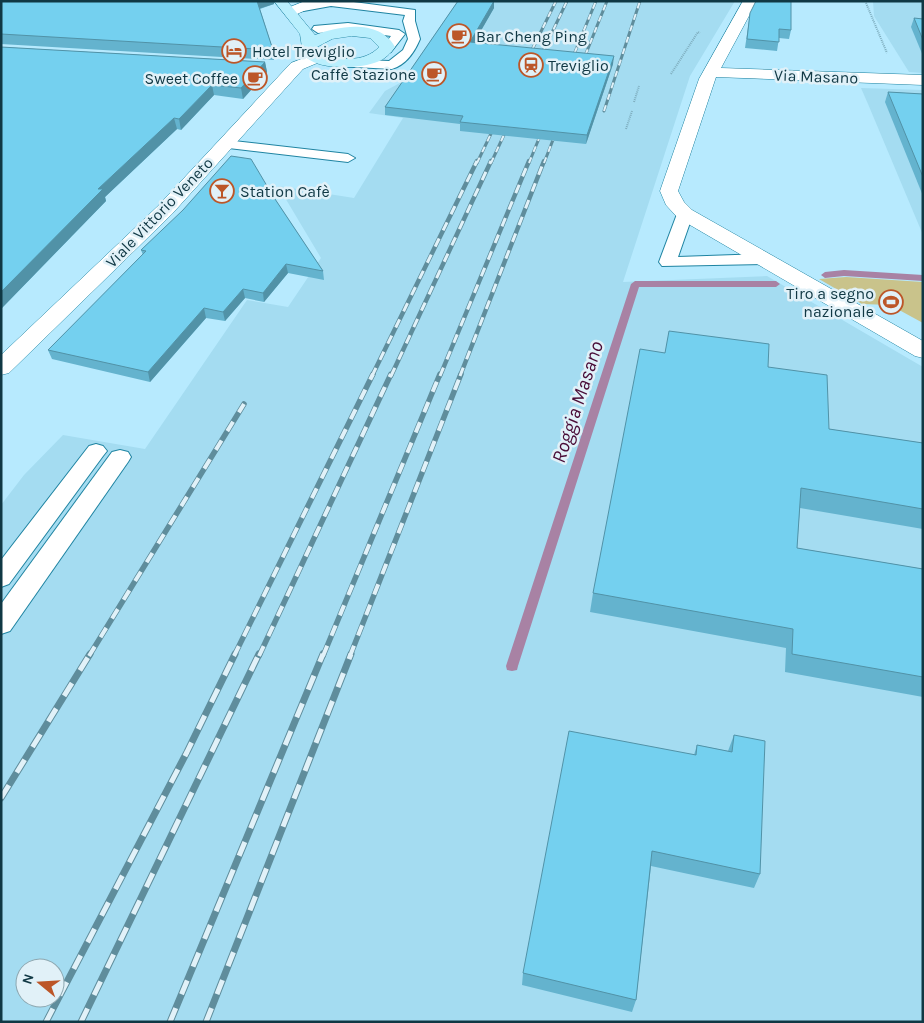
<svg xmlns="http://www.w3.org/2000/svg" width="924" height="1023" font-family="Karla,sans-serif">
<style>
.built{fill:#a4dcf1;fill-rule:evenodd}
.green{fill:#c9c38b}
.lines{fill:none;stroke-linecap:round;stroke-linejoin:round}
.stream{fill:#a882a4;fill-rule:evenodd}
.lane-casing{stroke:#1f84a2;stroke-width:2}
.street-casing{stroke:#1f84a2;stroke-width:1}
.secondary-casing{stroke:#1f84a2;stroke-width:1}
.path{stroke:#7eadbe;stroke-width:2;stroke-dasharray:1 1;stroke-linecap:butt}
.lane{fill:#fff;fill-rule:evenodd}
.street{fill:#fff;fill-rule:evenodd}
.secondary{fill:#b9effd;fill-rule:evenodd}
.rail-far3-casing{stroke:#5f8d9c;stroke-width:3}
.rail-far2-casing{stroke:#5f8d9c;stroke-width:4.5}
.rail-far1-casing{stroke:#5f8d9c;stroke-width:5.5}
.rail-casing{stroke:#5f8d9c;stroke-width:7}
.rail-far3{stroke:#e1f1f8;stroke-width:2;stroke-dasharray:6;stroke-linecap:butt}
.rail-far2{stroke:#e1f1f8;stroke-width:3;stroke-dasharray:9;stroke-linecap:butt}
.rail-far1{stroke:#e1f1f8;stroke-width:4;stroke-dasharray:11;stroke-linecap:butt}
.rail{stroke:#e1f1f8;stroke-width:5;stroke-dasharray:15;stroke-linecap:butt}
.wall{fill:#64b3ce}
.shaded-wall{fill:#5192a7}
.building{fill:#74d0ef;stroke:#5192a7}
.labels{text-anchor:middle;stroke-width:5;stroke-linejoin:round;paint-order:stroke}
.far-poi-label{font-size:16px;fill:#103844;stroke:#e1f1f8;text-anchor:start}
.far-street-label{font-size:16px;fill:#103844;stroke:#e1f1f8}
.water-label{font-size:20px;font-style:italic;fill:#490c37;stroke:#e1f1f8}
</style>
<rect width="100%" height="100%" fill="#b7eafe"/>
<g class="built">
<path d="M460 1H735L690 76 623 282 767 276 923 367V1022H1V505L24 475 63 435 145 449 247 300 288 307 321 258 278 186 354 198 403 118 369 113 385 91 411 77ZM25 968H55V998H25Z"/>
<path d="M873 1H923V73L909 72 874 16Z"/>
<path d="M861 88 923 90V235L868 104Z"/>
</g>
<path class="green" d="M846 277 923 282V323L890 305 862 304 819 279Z"/>
<g class="lines">
<g class="stream">
<path d="M844 270 923 275V281L844 276 825 278 821 275 825 272Z"/>
<path d="M635 281H776L780 284 776 287H639L518 666 517 670 512 671 507 670 506 666 631 284Z"/>
</g>
<g class="lane-casing">
<g id="lane">
<path d="M322 1H346L415 10V21L420 39C415 51 406 65 392 69L336 66 334 63 336 60 340 59 389 61 403 50 408 39 403 21 405 15 331 6 298 12 292 9 294 7Z"/>
<path d="M348 23 399 30 405 34 391 52 387 53 381 49 391 36 348 30 318 33 312 29 314 26Z"/>
<path d="M225 140 348 154 355 158 348 162 220 147 218 144 220 141Z"/>
<path d="M685 209 693 214 678 257 764 254 770 255 772 259 770 263 764 264 662 266 659 262 677 214Z"/>
<path d="M96 444 103 446 107 451 103 456 9 584 1 587V560L89 446Z"/>
<path d="M120 450 128 452 131 457 128 462 10 631 1 634V604L112 452Z"/>
</g>
</g>
<g class="street-casing">
<g id="street">
<path d="M305 1H325L295 15 290 16 283 12 285 9Z"/>
<path d="M743 1H757L721 68 923 75V85L716 77 678 191 684 202 692 210 923 341V358L915 356 678 218 666 205 660 191 699 79Z"/>
<path d="M317 53 325 58 322 61 303 69 172 214 9 373 1 375V355L158 206 291 63Z"/>
</g>
</g>
<g class="secondary-casing">
<path id="secondary" d="M274 1H287L315 35C340 25 380 19 395 47 390 54 385 59 377 62 360 69 315 71 303 54L300 34ZM352 36 370 38 379 47C365 63 336 61 318 52L317 47 332 39Z"/>
</g>
<g class="path">
<path d="M866 3 887 53"/>
<path d="M671 74 698 32 700 33"/>
<path d="M634 102 639 86"/>
<path d="M626 129 632 111"/>
</g>
<use href="#lane" class="lane"/>
<use href="#street" class="street"/>
<use href="#secondary" class="secondary"/>
<g class="rail-far3-casing">
<g id="rail-far3">
<path d="M527 60 556 1"/>
<path d="M538 62 567 1"/>
<path d="M570 64 596 1"/>
<path d="M581 66 607 1"/>
<path d="M604 111 640 1"/>
<path d="M477 163 497 121"/>
<path d="M491 163 509 124"/>
<path d="M529 163 544 126"/>
<path d="M544 163 558 127"/>
</g>
</g>
<g class="rail-far2-casing">
<g id="rail-far2">
<path d="M372 376 477 161"/>
<path d="M391 376 491 161"/>
<path d="M440 376 529 161"/>
<path d="M460 376 544 161"/>
</g>
</g>
<g class="rail-far1-casing">
<g id="rail-far1">
<path d="M89 656 244 404"/>
<path d="M234 656 373 374"/>
<path d="M259 656 391 374"/>
<path d="M323 656 440 374"/>
<path d="M350 656 461 374"/>
</g>
</g>
<g class="rail-casing">
<g id="rail">
<path d="M1 798 90 654"/>
<path d="M46 1022 187 752 235 654"/>
<path d="M81 1022 259 654"/>
<path d="M170 1022 323 654"/>
<path d="M206 1022 351 654"/>
</g>
</g>
<use href="#rail-far3" class="rail-far3"/>
<use href="#rail-far2" class="rail-far2"/>
<use href="#rail-far1" class="rail-far1"/>
<use href="#rail" class="rail"/>
</g>
<g class="wall">
<path d="M1 1H274V4L260 9 273 50 274 60 1 44Z"/>
<path d="M458 1H494V8L474 42 613 64 586 144 460 131V124L385 115V107Z"/>
<path d="M750 13 791 30 789 39 779 38 777 51 745 48Z"/>
<path d="M914 18 923 19V56L911 27Z"/>
<path d="M1 47 265 62 267 72 243 99 214 95 181 130 177 129 105 197 106 201 1 309Z"/>
<path d="M888 92 923 94V196L885 102Z"/>
<path d="M273 196 323 271 324 280 288 273 264 302 245 298 225 321 206 318 150 382 52 359 48 350 143 255 141 250Z"/>
<path d="M768 367 829 429 923 443V529L800 508 797 548 923 569V697L785 672 786 648 590 612 593 593Z"/>
<path d="M734 735 760 874 754 888 651 866 636 1000 632 1012 522 985 523 973 694 755 697 745 728 751Z"/>
</g>
<g class="shaded-wall">
<path d="M257 1H274V4L258 9Z"/>
<path d="M494 1V8L470 50V42Z"/>
<path d="M614 56 613 64 586 144 587 135Z"/>
<path d="M265 62 267 72 243 99 241 88Z"/>
<path d="M212 85 214 95 181 130 179 119Z"/>
<path d="M174 118 177 129 105 197 106 201 1 309V292L98 189Z"/>
<path d="M286 264 288 273 264 302 263 293Z"/>
<path d="M243 289 245 298 225 321 223 312Z"/>
<path d="M204 308 206 318 150 382 148 372Z"/>
</g>
<g class="building">
<path d="M1 1H257L273 50 1 34Z"/>
<path d="M458 1H494L470 42 614 56 587 135 460 122 463 116 385 107Z"/>
<path d="M756 1H791V30L779 29V42L747 39 750 13Z"/>
<path d="M914 18 923 19V40Z"/>
<path d="M1 47 265 62 241 88 212 85 179 119 174 118 98 189H103L1 292Z"/>
<path d="M888 92 923 94V177Z"/>
<path d="M231 156 251 159 273 196 323 271 286 264 263 293 243 289 223 312 204 308 148 372 48 350 146 251 141 250 183 210Z"/>
<path d="M669 331 769 344 768 367 827 375 829 429 923 443V509L801 488 797 548 923 569V677L792 654 793 629 593 593 640 349 665 353Z"/>
<path d="M569 731 696 755 697 745 732 752 734 735 765 741 760 874 652 851 636 1000 523 973Z"/>
</g>
<defs>
<g id="cafe-ring" transform="scale(1.25)"><circle r="9.5" fill="#e1f1f8" stroke="#bc5628" stroke-width="1.5"/><path d="M-5.5-4.5H6V0H3Q3 3.5 0 3.5H-2.5Q-5.5 3.5-5.5 0ZM3-3.2v2h1.7v-2ZM-6 4.5H4V6H-6Z" fill="#bc5628"/></g>
<g id="hotel-ring" transform="scale(1.25)"><circle r="9.5" fill="#e1f1f8" stroke="#bc5628" stroke-width="1.5"/><path d="M-6-4.5h1.5V1H6V5H4.5V3h-9V5H-6ZM-4 0a1.8 1.8 0 1 1 3.6 0ZM.5 0V-2.5h3Q6-2.5 6 0Z" fill="#bc5628"/></g>
<g id="station-ring" transform="scale(1.25)"><circle r="9.5" fill="#e1f1f8" stroke="#bc5628" stroke-width="1.5"/><path d="M-3-6H3Q5-6 5-4V2Q5 4 3 4L4.5 6H3L1.5 4h-3L-3 6H-4.5L-3 4Q-5 4-5 2V-4Q-5-6-3-6ZM-3.5-4v3h7v-3ZM-3.5 1v1.5H-2V1ZM2 1v1.5H3.5V1Z" fill="#bc5628"/></g>
<g id="bar-ring" transform="scale(1.25)"><circle r="9.5" fill="#e1f1f8" stroke="#bc5628" stroke-width="1.5"/><path d="M-6-5H6L.8 .8V4.5H3.5V6h-7V4.5H-.8V.8Z" fill="#bc5628"/></g>
<g id="stadium-ring" transform="scale(1.25)"><circle r="9.5" fill="#e1f1f8" stroke="#bc5628" stroke-width="1.5"/><path d="M0-5a6.5 5 0 1 0 0 10a6.5 5 0 1 0 0-10ZM-3.5-1.8h7v3.6h-7Z" fill="#bc5628"/></g>
</defs>
<g fill-rule="evenodd">
<use href="#cafe-ring" x="459" y="36"/>
<use href="#hotel-ring" x="234" y="51"/>
<use href="#station-ring" x="531" y="65"/>
<use href="#cafe-ring" x="434" y="74"/>
<use href="#cafe-ring" x="255" y="78"/>
<use href="#bar-ring" x="222" y="191"/>
<use href="#stadium-ring" x="891" y="302"/>
</g>
<g class="labels">
<g class="far-poi-label">
<text x="476" y="42">Bar Cheng Ping</text>
<text x="252" y="57">Hotel Treviglio</text>
<text x="548" y="71">Treviglio</text>
<text x="416" y="80" text-anchor="end">Caffè Stazione</text>
<text x="238" y="84" text-anchor="end">Sweet Coffee</text>
<text x="240" y="197">Station Cafè</text>
<text x="874" y="299" text-anchor="end">Tiro a segno<tspan x="874" dy="18">nazionale</tspan></text>
</g>
<g class="far-street-label">
<text transform="translate(816 76) rotate(2)" y="6">Via Masano</text>
<text transform="translate(159 212) rotate(-46)" y="6">Viale Vittorio Veneto</text>
</g>
<g class="water-label">
<text transform="translate(577 402) rotate(-72)" y="7">Roggia Masano</text>
</g>
</g>
<rect width="924" height="1023" fill="none" stroke="#103844" stroke-width="5"/>
<g transform="translate(40 983) rotate(288)"><circle r="24" fill="#e1f1f8" stroke="#8da7b0"/>
<path d="M0-4L9 19L0 12L-9 19Z" fill="#bc5628"/>
<text y="-8" font-size="14" font-weight="bold" text-anchor="middle" fill="#103844">N</text>
</g>
</svg>
